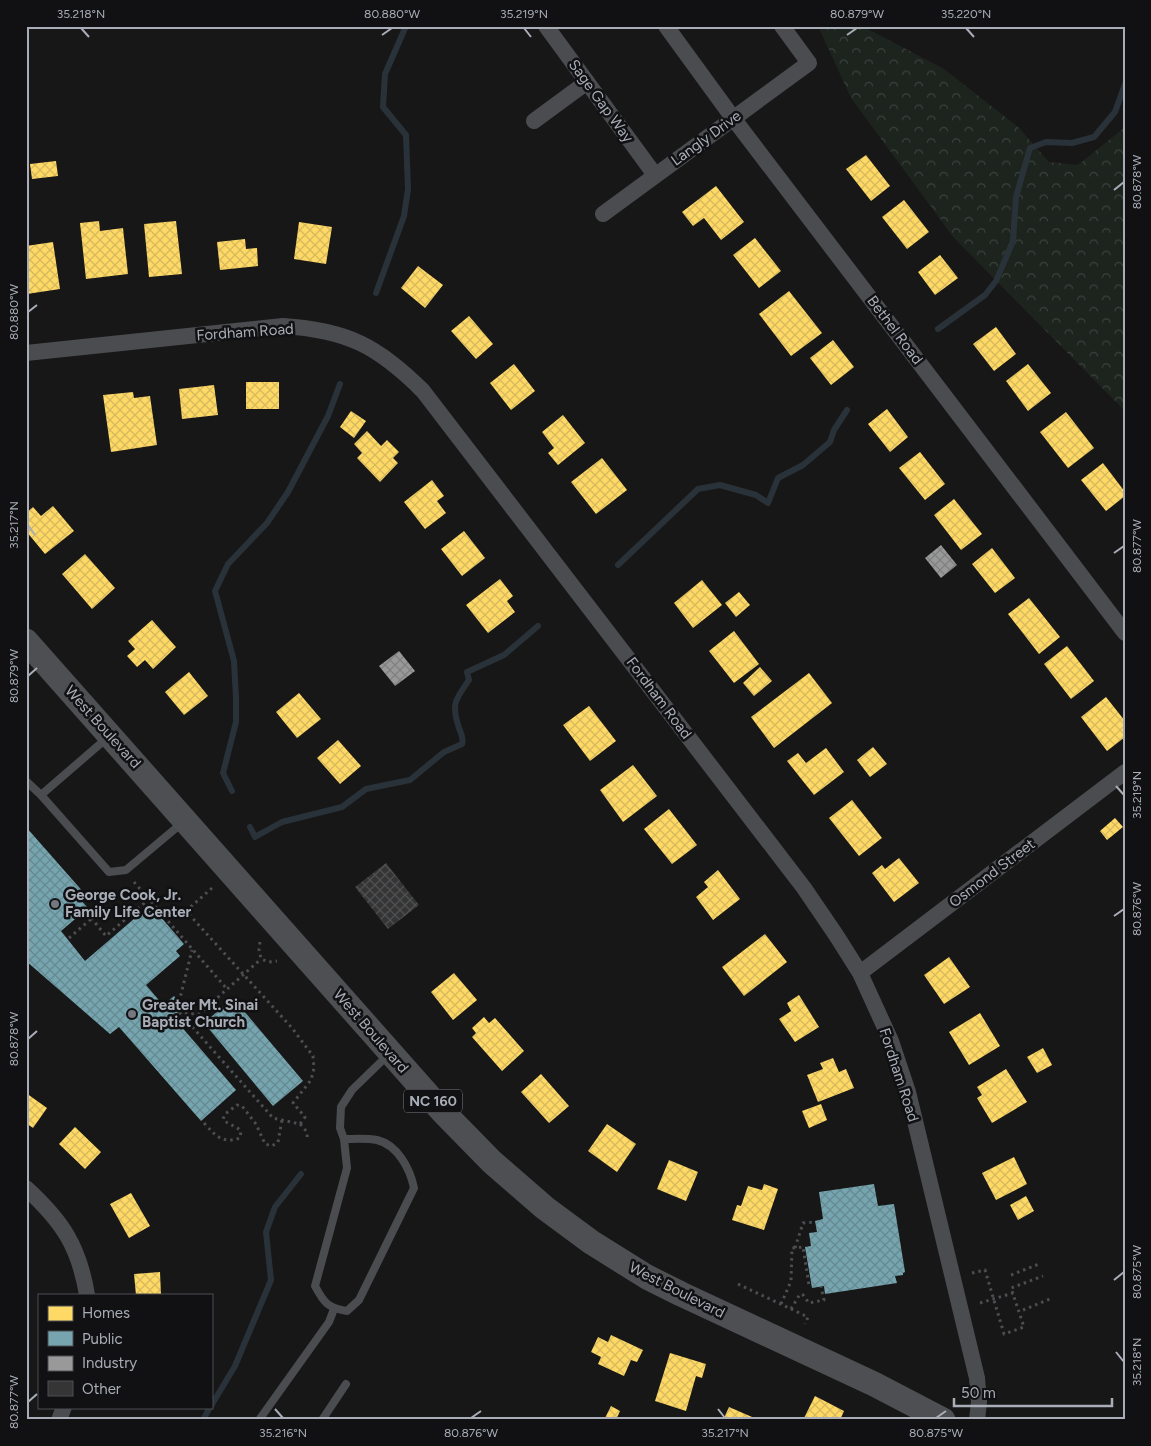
<svg xmlns="http://www.w3.org/2000/svg" width="1151" height="1446" font-family="Figtree,sans-serif">
<style>
.forest{fill:url(#forest-crowns)}
.homes{fill:url(#homes-cross-hatch)}
.public{fill:url(#public-cross-hatch)}
.industry{fill:url(#industry-cross-hatch)}
.lines{fill:none;stroke-linecap:round;stroke-linejoin:round}
.stream{stroke:#2a3239;stroke-width:6}
.building{fill:url(#building-cross-hatch)}
.path{stroke:#4d4e52;stroke-width:3;stroke-dasharray:2.5 4;stroke-linecap:butt}
.lane{stroke:#4b4c50;stroke-width:8}
.street{stroke:#4b4c50;stroke-width:16}
.primary{stroke:#4d4f52;stroke-width:25}
.ticks{fill:none;stroke:#a8adb8;stroke-width:2}
.poi-dot{fill:#757880;stroke:#111113;stroke-width:2}
.labels{text-anchor:middle;stroke-width:5;stroke-linejoin:round;paint-order:stroke}
.shield{fill:#111113;stroke:#7b7e86;stroke-width:1}
.shield-label{font-size:14px;font-weight:bold;fill:#a8adb8}
.street-label{font-size:15px;fill:#a8adb8;stroke:#111113}
.poi-label{font-size:15px;font-weight:bold;fill:#a8adb8;stroke:#111113;text-anchor:start}
.neatline{fill:none;stroke:#a8adb8;stroke-width:2}
.ticks-label{font-size:12px;text-anchor:middle;fill:#a8adb8}
</style>
<defs>
<pattern id="forest-crowns" width="20" height="18" patternUnits="userSpaceOnUse" patternTransform="scale(1.25)"><rect width="20" height="18" fill="#1d241e"/><path d="M2 6a3 3 0 1 1 6 0M12 15a3 3 0 1 1 6 0" fill="none" stroke="#3b413d"/></pattern>
<pattern id="homes-cross-hatch" width="8" height="8" patternUnits="userSpaceOnUse" patternTransform="scale(1.25)"><rect width="8" height="8" fill="#ffd966"/><path d="M0 0l8 8M0 8l8-8" fill="none" stroke="#d6b85d"/></pattern>
<pattern id="public-cross-hatch" width="8" height="8" patternUnits="userSpaceOnUse" patternTransform="scale(1.25)"><rect width="8" height="8" fill="#76a5af"/><path d="M0 0l8 8M0 8l8-8" fill="none" stroke="#658991"/></pattern>
<pattern id="industry-cross-hatch" width="8" height="8" patternUnits="userSpaceOnUse" patternTransform="scale(1.25)"><rect width="8" height="8" fill="#999"/><path d="M0 0l8 8M0 8l8-8" fill="none" stroke="#7f8080"/></pattern>
<pattern id="building-cross-hatch" width="8" height="8" patternUnits="userSpaceOnUse" patternTransform="scale(1.25)"><rect width="8" height="8" fill="#353536"/><path d="M0 0l8 8M0 8l8-8" fill="none" stroke="#4f5051"/></pattern>
</defs>
<rect width="100%" height="100%" fill="#171717"/>
<path class="forest" d="M818 26H862L944 69 1018 127 1049 162 1078 165 1125 127V411L954 238 851 98Z"/>
<g class="homes">
<path d="M866 155 890 186 871 201 846 169Z"/>
<path d="M56 161 58 176 32 179 30 164Z"/>
<path d="M716 186 744 222 721 240 704 218 693 226 682 212Z"/>
<path d="M904 200 929 232 907 249 882 217Z"/>
<path d="M99 221 100 231 123 228 128 274 86 279 80 223Z"/>
<path d="M176 221 182 274 149 277 144 224Z"/>
<path d="M299 222 332 227 326 264 294 259Z"/>
<path d="M755 238 781 271 759 288 733 255Z"/>
<path d="M245 239 246 249 257 248 258 266 220 270 217 242Z"/>
<path d="M53 242 60 289 27 294 26 246Z"/>
<path d="M940 255 958 278 935 295 918 272Z"/>
<path d="M418 266 443 285 425 308 401 288Z"/>
<path d="M789 291 822 333 791 356 759 314Z"/>
<path d="M469 316 493 344 476 359 451 331Z"/>
<path d="M996 327 1016 354 994 371 973 344Z"/>
<path d="M833 340 854 367 831 385 810 358Z"/>
<path d="M514 364 535 391 511 410 490 383Z"/>
<path d="M1028 364 1051 393 1028 411 1006 381Z"/>
<rect x="246" y="382" width="33" height="27"/>
<path d="M214 385 218 415 182 419 179 389Z"/>
<path d="M133 392 134 398 150 396 157 445 111 452 103 395Z"/>
<path d="M887 409 908 437 890 452 868 424Z"/>
<path d="M351 411 366 421 354 438 340 427Z"/>
<path d="M1066 412 1094 448 1068 468 1040 432Z"/>
<path d="M563 415 585 443 558 465 548 453 554 448 542 432Z"/>
<path d="M367 431 381 446 387 440 399 452 393 458 398 463 380 482 357 458 362 453 354 444Z"/>
<path d="M920 452 945 484 925 500 899 468Z"/>
<path d="M602 458 627 490 596 514 571 482Z"/>
<path d="M1103 463 1125 492V496L1106 511 1081 480Z"/>
<path d="M432 480 444 496 437 501 446 513 425 529 404 502Z"/>
<path d="M954 499 982 534 961 550 934 515Z"/>
<path d="M53 506 74 531 45 554 26 531V513L33 507 41 516Z"/>
<path d="M464 531 485 558 462 576 441 549Z"/>
<path d="M992 548 1015 578 995 593 972 564Z"/>
<path d="M85 554 115 588 92 609 62 574Z"/>
<path d="M500 579 513 596 507 601 515 612 488 633 466 605Z"/>
<path d="M702 580 722 605 693 628 674 603Z"/>
<path d="M739 592 750 605 736 617 725 603Z"/>
<path d="M1029 598 1060 637 1039 654 1008 614Z"/>
<path d="M152 620 176 647 153 669 145 660 137 667 127 656 135 649 128 641Z"/>
<path d="M734 631 759 664 734 683 709 651Z"/>
<path d="M1067 646 1094 681 1071 699 1044 664Z"/>
<path d="M760 667 772 681 754 696 743 683Z"/>
<path d="M189 672 208 696 184 715 165 692Z"/>
<path d="M809 673 832 703 774 748 751 717Z"/>
<path d="M299 693 321 719 297 738 276 712Z"/>
<path d="M1106 697 1125 721V737L1107 751 1081 717Z"/>
<path d="M589 706 616 741 590 761 563 725Z"/>
<path d="M338 740 361 766 340 784 317 758Z"/>
<path d="M873 747 887 764 870 777 857 760Z"/>
<path d="M826 748 844 772 814 795 787 761 798 753 806 763Z"/>
<path d="M633 765 657 796 623 822 600 790Z"/>
<path d="M852 800 882 838 859 856 829 818Z"/>
<path d="M669 809 697 845 672 864 644 829Z"/>
<path d="M1115 818 1123 827 1107 840 1100 831Z"/>
<path d="M899 858 919 883 894 902 872 873 882 865 885 869Z"/>
<path d="M718 870 740 899 713 920 696 897 708 887 704 882Z"/>
<path d="M765 934 787 962 744 996 722 967Z"/>
<path d="M949 957 970 987 944 1004 924 975Z"/>
<path d="M454 973 477 1000 453 1020 431 992Z"/>
<path d="M799 995 819 1027 795 1042 779 1019 791 1011 787 1003Z"/>
<path d="M980 1013 1000 1046 969 1065 949 1032Z"/>
<path d="M484 1017 489 1023 495 1018 524 1051 502 1071 472 1037 476 1033 472 1028Z"/>
<path d="M1043 1048 1052 1065 1037 1073 1027 1057Z"/>
<path d="M833 1058 839 1072 846 1069 854 1088 818 1102 807 1075 823 1069 820 1063Z"/>
<path d="M1006 1069 1027 1102 992 1123 977 1098 982 1095 977 1087Z"/>
<path d="M541 1074 569 1106 549 1123 521 1092Z"/>
<path d="M26 1093 47 1108 33 1128 26 1123Z"/>
<path d="M821 1104 827 1120 809 1128 802 1111Z"/>
<path d="M607 1124 636 1144 617 1172 588 1151Z"/>
<path d="M75 1127 101 1152 85 1169 59 1144Z"/>
<path d="M1014 1157 1027 1184 996 1200 982 1173Z"/>
<path d="M669 1160 698 1172 686 1201 657 1189Z"/>
<path d="M764 1184 778 1189 764 1230 732 1220 737 1205 741 1206 748 1186 762 1190Z"/>
<path d="M131 1193 150 1226 129 1238 110 1204Z"/>
<path d="M1026 1196 1034 1211 1018 1220 1010 1205Z"/>
<path d="M160 1272 161 1295H136L134 1274Z"/>
<path d="M611 1335 643 1350 637 1362 631 1360 624 1376 598 1364 601 1357 591 1352 598 1337 608 1342Z"/>
<path d="M670 1353 706 1364 702 1378 696 1376 686 1411 655 1401Z"/>
<path d="M815 1396 844 1411 840 1420H803Z"/>
<path d="M611 1406 620 1411 616 1420H604Z"/>
<path d="M729 1407 759 1420H723Z"/>
</g>
<g class="public">
<path d="M26 827 85 894 80 899 88 908 61 931 85 961 142 912 145 915 153 908 184 944 176 951 180 956 146 985 163 1005 174 996 184 1008 173 1017 236 1090 201 1121 119 1027 110 1034 26 961Z"/>
<path d="M233 998 303 1081 273 1106 204 1023Z"/>
<path d="M874 1184 878 1206 894 1204 905 1272 903 1273V1275L895 1276 897 1283 825 1294 824 1286 812 1288 805 1247 811 1246 809 1233 817 1232 815 1221 823 1219 819 1192Z"/>
</g>
<g class="industry">
<path d="M941 545 957 565 941 578 925 558Z"/>
<path d="M399 651 415 671 395 686 379 666Z"/>
</g>
<g class="lines">
<g class="stream">
<path d="M376 293 404 216 408 189 406 135 383 107 385 74 406 26"/>
<path d="M938 329 985 295 996 281 1013 241 1016 197 1030 148 1046 142 1072 143 1094 137 1115 112 1125 84"/>
<path d="M618 565 698 489 720 485 756 495 768 503 778 478 803 465 830 442 834 430 847 410"/>
<path d="M232 791 223 773 236 722V698L234 661 215 591 228 564 267 523 288 492 328 416 340 384"/>
<path d="M250 827 255 837 282 822 342 807 366 789 410 780 444 752 462 744C464 738 461 734 459 728 451 704 455 700 469 680L467 672 504 655 538 626"/>
<path d="M211 1406 235 1366 271 1280 266 1232 275 1207 301 1174"/>
<path d="M203 1420 210 1407"/>
</g>
</g>
<path class="building" d="M386 863 419 905 388 929 355 887Z"/>
<g class="lines">
<g class="path">
<path d="M134 882 227 989"/>
<path d="M212 888 186 911 292 1028 313 1056 314 1068 311 1080 293 1103 305 1117 300 1124 273 1118 180 1013 199 1014 261 959"/>
<path d="M87 913 106 936 149 899"/>
<path d="M69 938 91 919"/>
<path d="M260 942 259 949 261 959 269 962 277 961"/>
<path d="M179 1002 192 950"/>
<path d="M204 1123C216 1136 222 1144 240 1138L241 1131C235 1125 228 1125 223 1119L225 1114 237 1105 242 1106 256 1124 265 1144 272 1146 278 1142 282 1120"/>
<path d="M300 1124C305 1129 308 1132 307 1139"/>
<path d="M795 1248 803 1223 815 1222"/>
<path d="M972 1273 985 1270 1004 1334 1024 1327 1011 1288 1043 1276"/>
<path d="M1011 1275 1039 1264"/>
<path d="M738 1284 808 1317 805 1324"/>
<path d="M980 1303 1013 1293"/>
<path d="M781 1304 791 1281 792 1248 803 1247 809 1285"/>
<path d="M791 1309 800 1294 803 1295 809 1303 824 1300 821 1287"/>
<path d="M1023 1310 1050 1299"/>
</g>
<g class="lane">
<path d="M107 738 41 795 109 872 126 870 182 823"/>
<path d="M26 781 41 795"/>
<path d="M344 1139C354 1139 367 1138 377 1140 398 1145 410 1169 414 1188L359 1300 347 1311C328 1308 324 1303 315 1286L347 1168 344 1139 340 1128 341 1107 352 1090 389 1054"/>
<path d="M259 1420 329 1322 334 1309"/>
<path d="M322 1420 346 1384"/>
</g>
<g class="street">
<path d="M546 26 655 175"/>
<path d="M666 26 733 118 1125 633"/>
<path d="M534 121 587 82"/>
<path d="M603 214 809 63 782 26"/>
<path d="M26 353 283 326C347 330 378 346 423 391L804 888 836 935 860 973 891 1041 908 1092 977 1378 979 1402 977 1420"/>
<path d="M860 973 1125 772"/>
<path d="M26 1188C62 1221 79 1246 87 1295"/>
<path d="M59 1420 64 1407"/>
</g>
<path class="primary" d="M26 641 443 1112 492 1162 545 1208 591 1242 647 1277 681 1294 874 1384 943 1420"/>
</g>
<path class="ticks" d="M81 28 89 37M524 28 531 37M966 28 974 37M382 35 392 28M847 35 857 28M1114 190 1124 182M28 312 37 305M28 525 35 535M1114 553 1124 546M28 676 37 668M1116 786 1124 795M1114 916 1124 909M28 1039 37 1031M1114 1280 1124 1272M1116 1352 1124 1362M28 1402 37 1394M275 1409 283 1418M718 1409 725 1418M471 1418 481 1411M936 1418 946 1411"/>
<g class="poi-dot">
<circle cx="55" cy="904" r="5"/>
<circle cx="132" cy="1014" r="5"/>
</g>
<g class="labels">
<rect class="shield" x="404" y="1089.5" width="58" height="23" rx="4"/>
<g class="shield-label">
<text x="433" y="1106">NC 160</text>
</g>
<g class="street-label">
<text transform="translate(601 101) rotate(54)" y="5">Sage Gap Way</text>
<text transform="translate(706 138) rotate(-36)" y="5">Langly Drive</text>
<text transform="translate(895 330) rotate(53)" y="5">Bethel Road</text>
<text transform="translate(245 332) rotate(-4)" y="5">Fordham Road</text>
<text transform="translate(659 698) rotate(53)" y="5">Fordham Road</text>
<text transform="translate(103 727) rotate(48)" y="5">West Boulevard</text>
<text transform="translate(992 873) rotate(-37)" y="5">Osmond Street</text>
<text transform="translate(371 1031) rotate(49)" y="5">West Boulevard</text>
<text transform="translate(899 1075) rotate(72)" y="5">Fordham Road</text>
<text transform="translate(677 1290) rotate(27)" y="5">West Boulevard</text>
</g>
<g class="poi-label">
<text x="65" y="900">George Cook, Jr.<tspan x="65" dy="17">Family Life Center</tspan></text>
<text x="142" y="1010">Greater Mt. Sinai<tspan x="142" dy="17">Baptist Church</tspan></text>
</g>
</g>
<rect width="1151" height="1446" fill="none" stroke="#111113" stroke-width="55"/>
<rect x="38" y="1294" width="175" height="115" fill="#111113" stroke="#4d4f55"/>
<rect x="48" y="1306" width="25" height="15" fill="#ffd966" stroke="#4d4f55"/>
<text x="82" y="1318" font-size="15" fill="#a8adb8">Homes</text>
<rect x="48" y="1331" width="25" height="15" fill="#76a5af" stroke="#4d4f55"/>
<text x="82" y="1344" font-size="15" fill="#a8adb8">Public</text>
<rect x="48" y="1356" width="25" height="15" fill="#999999" stroke="#4d4f55"/>
<text x="82" y="1368" font-size="15" fill="#a8adb8">Industry</text>
<rect x="48" y="1381" width="25" height="15" fill="#353536" stroke="#4d4f55"/>
<text x="82" y="1394" font-size="15" fill="#a8adb8">Other</text>
<path d="M954 1398v8h158v-8" fill="none" stroke="#a8adb8" stroke-width="2.5"/>
<text x="961" y="1398" font-size="15" fill="#a8adb8" stroke="#111113" stroke-width="4" paint-order="stroke">50 m</text>
<rect x="28" y="28" width="1096" height="1390" class="neatline"/>
<g class="ticks-label">
<text x="81" y="18">35.218°N</text>
<text x="392" y="18">80.880°W</text>
<text x="524" y="18">35.219°N</text>
<text x="857" y="18">80.879°W</text>
<text x="966" y="18">35.220°N</text>
<text transform="translate(1137 182) rotate(-90)" y="4">80.878°W</text>
<text transform="translate(14 312) rotate(-90)" y="4">80.880°W</text>
<text transform="translate(14 525) rotate(-90)" y="4">35.217°N</text>
<text transform="translate(1137 546) rotate(-90)" y="4">80.877°W</text>
<text transform="translate(14 676) rotate(-90)" y="4">80.879°W</text>
<text transform="translate(1137 795) rotate(-90)" y="4">35.219°N</text>
<text transform="translate(1137 909) rotate(-90)" y="4">80.876°W</text>
<text transform="translate(14 1039) rotate(-90)" y="4">80.878°W</text>
<text transform="translate(1137 1272) rotate(-90)" y="4">80.875°W</text>
<text transform="translate(1137 1362) rotate(-90)" y="4">35.218°N</text>
<text transform="translate(14 1402) rotate(-90)" y="4">80.877°W</text>
<text x="283" y="1437">35.216°N</text>
<text x="471" y="1437">80.876°W</text>
<text x="725" y="1437">35.217°N</text>
<text x="936" y="1437">80.875°W</text>
</g>
</svg>
